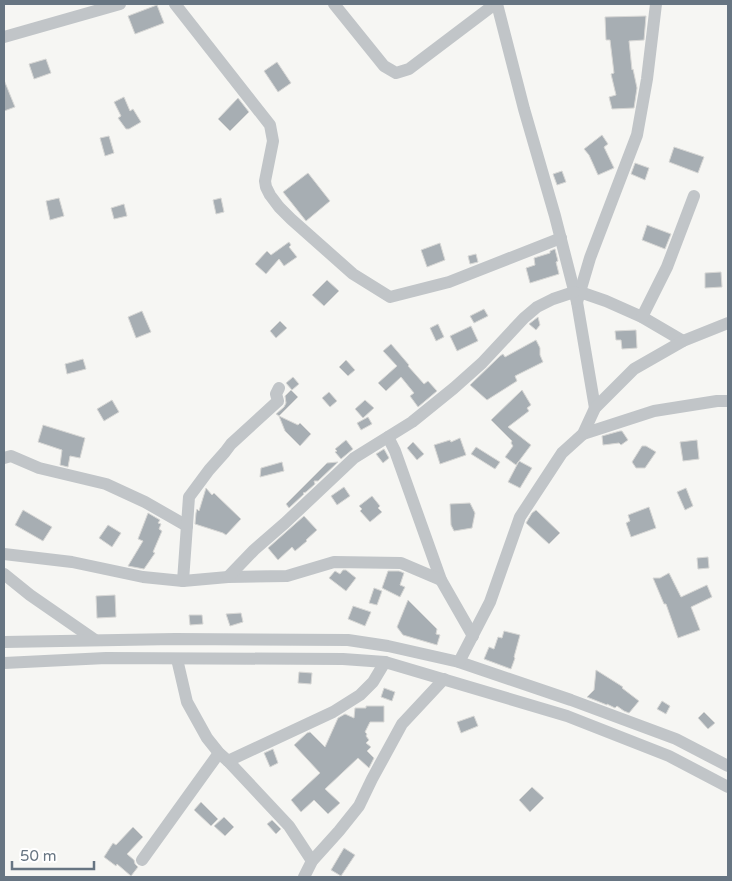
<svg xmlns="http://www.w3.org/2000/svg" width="732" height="881" font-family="'Varela Round',sans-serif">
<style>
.building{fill:#a7aeb3;stroke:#d7d7d5}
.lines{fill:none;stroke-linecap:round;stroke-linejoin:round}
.minor{stroke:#c1c5c8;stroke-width:12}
</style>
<rect width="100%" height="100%" fill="#f6f6f3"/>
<g class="building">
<path d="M157 5 164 23 135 34 128 16Z"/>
<path d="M646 16 644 40 629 41 632 70 633 69 637 88 634 108 612 109 609 97 616 95 611 74 614 73 610 40H606L605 17Z"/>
<path d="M46 59 51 73 34 79 29 64Z"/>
<path d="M277 62 291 83 278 92 264 71Z"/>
<path d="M4 80 15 107 4 111Z"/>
<path d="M124 97 130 111 133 109 141 122 129 129H126L118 118 121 116 114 102Z"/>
<path d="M238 98 249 112 230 131 218 119Z"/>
<path d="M602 135 608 144 604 147 614 168 598 175 589 155 584 149Z"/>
<path d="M109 136 114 153 105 156 100 138Z"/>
<path d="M674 147 704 157 698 173 669 162Z"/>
<path d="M635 163 649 168 645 180 631 174Z"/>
<path d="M562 171 566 182 557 185 553 174Z"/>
<path d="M308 173 330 201 306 221 283 192Z"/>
<path d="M59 198 64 216 50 220 46 201Z"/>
<path d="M221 198 224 212 216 214 213 200Z"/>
<path d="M124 204 127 216 114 219 111 208Z"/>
<path d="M647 225 671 234 665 249 642 240Z"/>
<path d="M289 242 291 245 289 247 297 257 284 266 279 259 266 274 255 264 267 251 271 255Z"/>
<path d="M440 243 445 260 427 267 421 250Z"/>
<path d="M555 249 558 261 556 262 559 274 530 283 526 268 535 265 534 258 550 253V251Z"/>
<path d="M476 254 478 262 470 264 468 256Z"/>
<path d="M721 272 722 287 705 288V273Z"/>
<path d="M327 280 339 291 324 306 312 295Z"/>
<path d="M484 309 488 316 474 323 470 316Z"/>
<path d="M142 311 151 332 136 338 128 317Z"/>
<path d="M538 317 540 325 536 330 529 324Z"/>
<path d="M280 321 287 328 276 338 270 331Z"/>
<path d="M438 324 444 337 436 341 430 328Z"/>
<path d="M471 326 478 341 457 351 450 336Z"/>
<path d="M636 330 637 348 622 349 621 340H616L615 331Z"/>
<path d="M536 340 540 348V355L543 362 515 376 517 381 487 400 470 385 500 356 503 354 505 357Z"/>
<path d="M391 344 409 365 408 366 424 384 428 381 437 391 418 407 410 396 414 393 401 377 386 391 378 383 397 366 383 351Z"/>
<path d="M83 359 86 369 67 374 65 364Z"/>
<path d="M346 360 355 370 348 376 339 367Z"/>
<path d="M293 377 299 384 292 390 286 383Z"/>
<path d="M291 390 298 397 279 416 298 425 300 423 311 434 300 446 285 431 279 416 276 414 284 407 286 403 285 396Z"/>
<path d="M522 390 531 405 527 408 529 411 508 427 531 445 516 465 505 457 513 446 511 443 512 441 491 420Z"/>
<path d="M329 392 337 401 330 407 322 398Z"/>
<path d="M112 400 119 412 104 421 97 409Z"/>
<path d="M365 400 374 408 363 418 355 409Z"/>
<path d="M368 417 372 424 361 430 357 423Z"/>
<path d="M43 425 85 438 80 458 70 456 68 467 60 465 62 450 38 442Z"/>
<path d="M620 431H622L628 440 621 445 619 443 603 445 602 436Z"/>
<path d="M460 438 466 455 440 464 434 445 450 440 451 442Z"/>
<path d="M346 440 353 449 341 459 335 452 337 451 335 449Z"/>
<path d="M697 440 699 459 683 461 680 442Z"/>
<path d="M413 442 424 454 417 460 407 448Z"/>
<path d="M642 446H646L656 452 645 468H636L632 462Z"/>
<path d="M476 447 500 462 495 469 471 454Z"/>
<path d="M384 449 389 458 383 463 376 454Z"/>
<path d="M519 461 532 468 520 488 508 482Z"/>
<path d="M282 462 284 471 260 477 261 468Z"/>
<path d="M338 462 318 481H314L315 484 306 492 303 493 304 494 289 508 286 504 327 463Z"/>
<path d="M344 487 350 496 337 505 331 496Z"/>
<path d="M206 488 212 495 214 493 241 519 226 535 223 533 195 524 196 513 197 509 199 511Z"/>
<path d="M686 488 693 506 685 510 677 492Z"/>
<path d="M372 496 380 506 378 508 382 512 370 522 360 511 362 509 359 506Z"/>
<path d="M470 503 475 513 472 528 454 531 451 525 450 504Z"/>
<path d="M649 507 656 528 631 537 626 523 630 521 628 515Z"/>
<path d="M23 510 52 527 43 541 15 525Z"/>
<path d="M536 510 560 533 549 544 526 523 532 513Z"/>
<path d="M148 513 160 520 158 523 161 524 159 529 162 531 153 552 155 553 144 569 128 566 143 541 138 539Z"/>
<path d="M304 516 317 530 306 540 307 541 295 551 292 547 278 560 268 548Z"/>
<path d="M108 525 121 533 112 547 99 538Z"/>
<path d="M708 557 709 568 698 569 697 558Z"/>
<path d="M343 570H346L356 578 346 591 329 578 335 571 340 574Z"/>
<path d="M388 571H399L404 573 400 585 405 587 400 597 382 588Z"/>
<path d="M669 573 681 597 707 585 712 597 691 607 700 630 678 638 666 604H664L653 578H660Z"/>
<path d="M374 588 382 591 377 605 369 603Z"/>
<path d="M115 595 116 617 97 618 96 596Z"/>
<path d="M408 600 437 629 436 634 440 635 437 645 403 635 397 627Z"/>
<path d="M353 606 371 612 365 626 348 619Z"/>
<path d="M241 613 243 622 230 626 226 614Z"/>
<path d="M189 615H202L203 624 190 625Z"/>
<path d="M504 631 520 635 514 657 515 658 511 669 484 659 489 647 494 649 498 637 502 638Z"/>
<path d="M596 670 623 687 622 688 639 701 629 713 624 711 617 706 615 708 607 704V705L587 697 594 690Z"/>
<path d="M299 672 312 673 311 684 298 683Z"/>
<path d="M384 688 395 692 392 701 381 697Z"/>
<path d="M662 701 670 706 666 714 657 709Z"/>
<path d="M366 706H384V722H370L365 732 367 734 366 736 369 740 366 743 371 747 367 751 374 758 369 768 358 758 325 789 340 803 328 814 314 800 301 812 291 800 320 773 294 745 307 733 310 732 325 747 338 718 345 714 354 718 355 708H366Z"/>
<path d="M704 712 715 723 708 729 698 718Z"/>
<path d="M474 716 478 726 461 733 457 722Z"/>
<path d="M273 749 278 763 270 767 264 753Z"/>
<path d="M532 787 544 798 530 812 519 800Z"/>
<path d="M201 802 218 819 211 826 194 810Z"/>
<path d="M224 817 234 827 225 836 214 826Z"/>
<path d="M272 820 281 829 276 834 267 824Z"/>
<path d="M133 827 143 837 127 854 134 860 135 864 138 867 131 876 117 864 116 866 104 857 113 843 116 845Z"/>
<path d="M344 848 355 855 341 876 331 870Z"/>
</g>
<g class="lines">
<g class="minor">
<path d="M175 4 270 125 273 141 265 181 266 187 270 195 279 207 291 219 353 274 390 297 449 282 561 238"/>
<path d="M334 4 384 66 396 73 409 69 495 4"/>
<path d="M497 4 524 109 555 216 577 302 595 408"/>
<path d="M4 37 120 4"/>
<path d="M580 292 606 301 642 317 683 341"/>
<path d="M577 302 590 258 637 135 647 79 656 4"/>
<path d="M642 317 667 267 694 196"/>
<path d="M583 434 654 411 717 401H728"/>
<path d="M388 437 395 451 441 580 473 636"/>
<path d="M4 458 11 456 39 468 106 484 145 502 187 526"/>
<path d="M4 554 72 562 143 577 183 581 228 577 287 576 334 562 401 563 441 580"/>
<path d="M4 574 30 595 95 640"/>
<path d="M228 577 254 550 285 523 354 458 412 422 454 388 482 363 524 318 537 307 553 299 574 292"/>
<path d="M183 581 189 497 209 470 225 452 231 444 278 401 276 394 279 388"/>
<path d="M4 642 175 639 348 640 388 646 459 662 571 700 676 739 728 766"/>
<path d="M177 659 187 702 207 738 219 753 228 761 289 826 312 861"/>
<path d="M459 662 490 602 520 517 562 453 583 434 595 408 634 369 683 341 728 323"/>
<path d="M4 663 106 658 343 659 385 662 567 716 669 756 728 787"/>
<path d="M228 761 333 712 360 695 373 682 385 662"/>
<path d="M142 860 219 753"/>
<path d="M304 877 312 861 339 831 359 806 372 779 402 724 444 679"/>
</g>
</g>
<rect width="732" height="881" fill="none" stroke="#677582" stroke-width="10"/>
<path d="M12 861v8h82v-8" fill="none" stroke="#677582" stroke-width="2.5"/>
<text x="20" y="861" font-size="15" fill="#677582" stroke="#ffffff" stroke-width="4" paint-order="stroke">50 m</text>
</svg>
